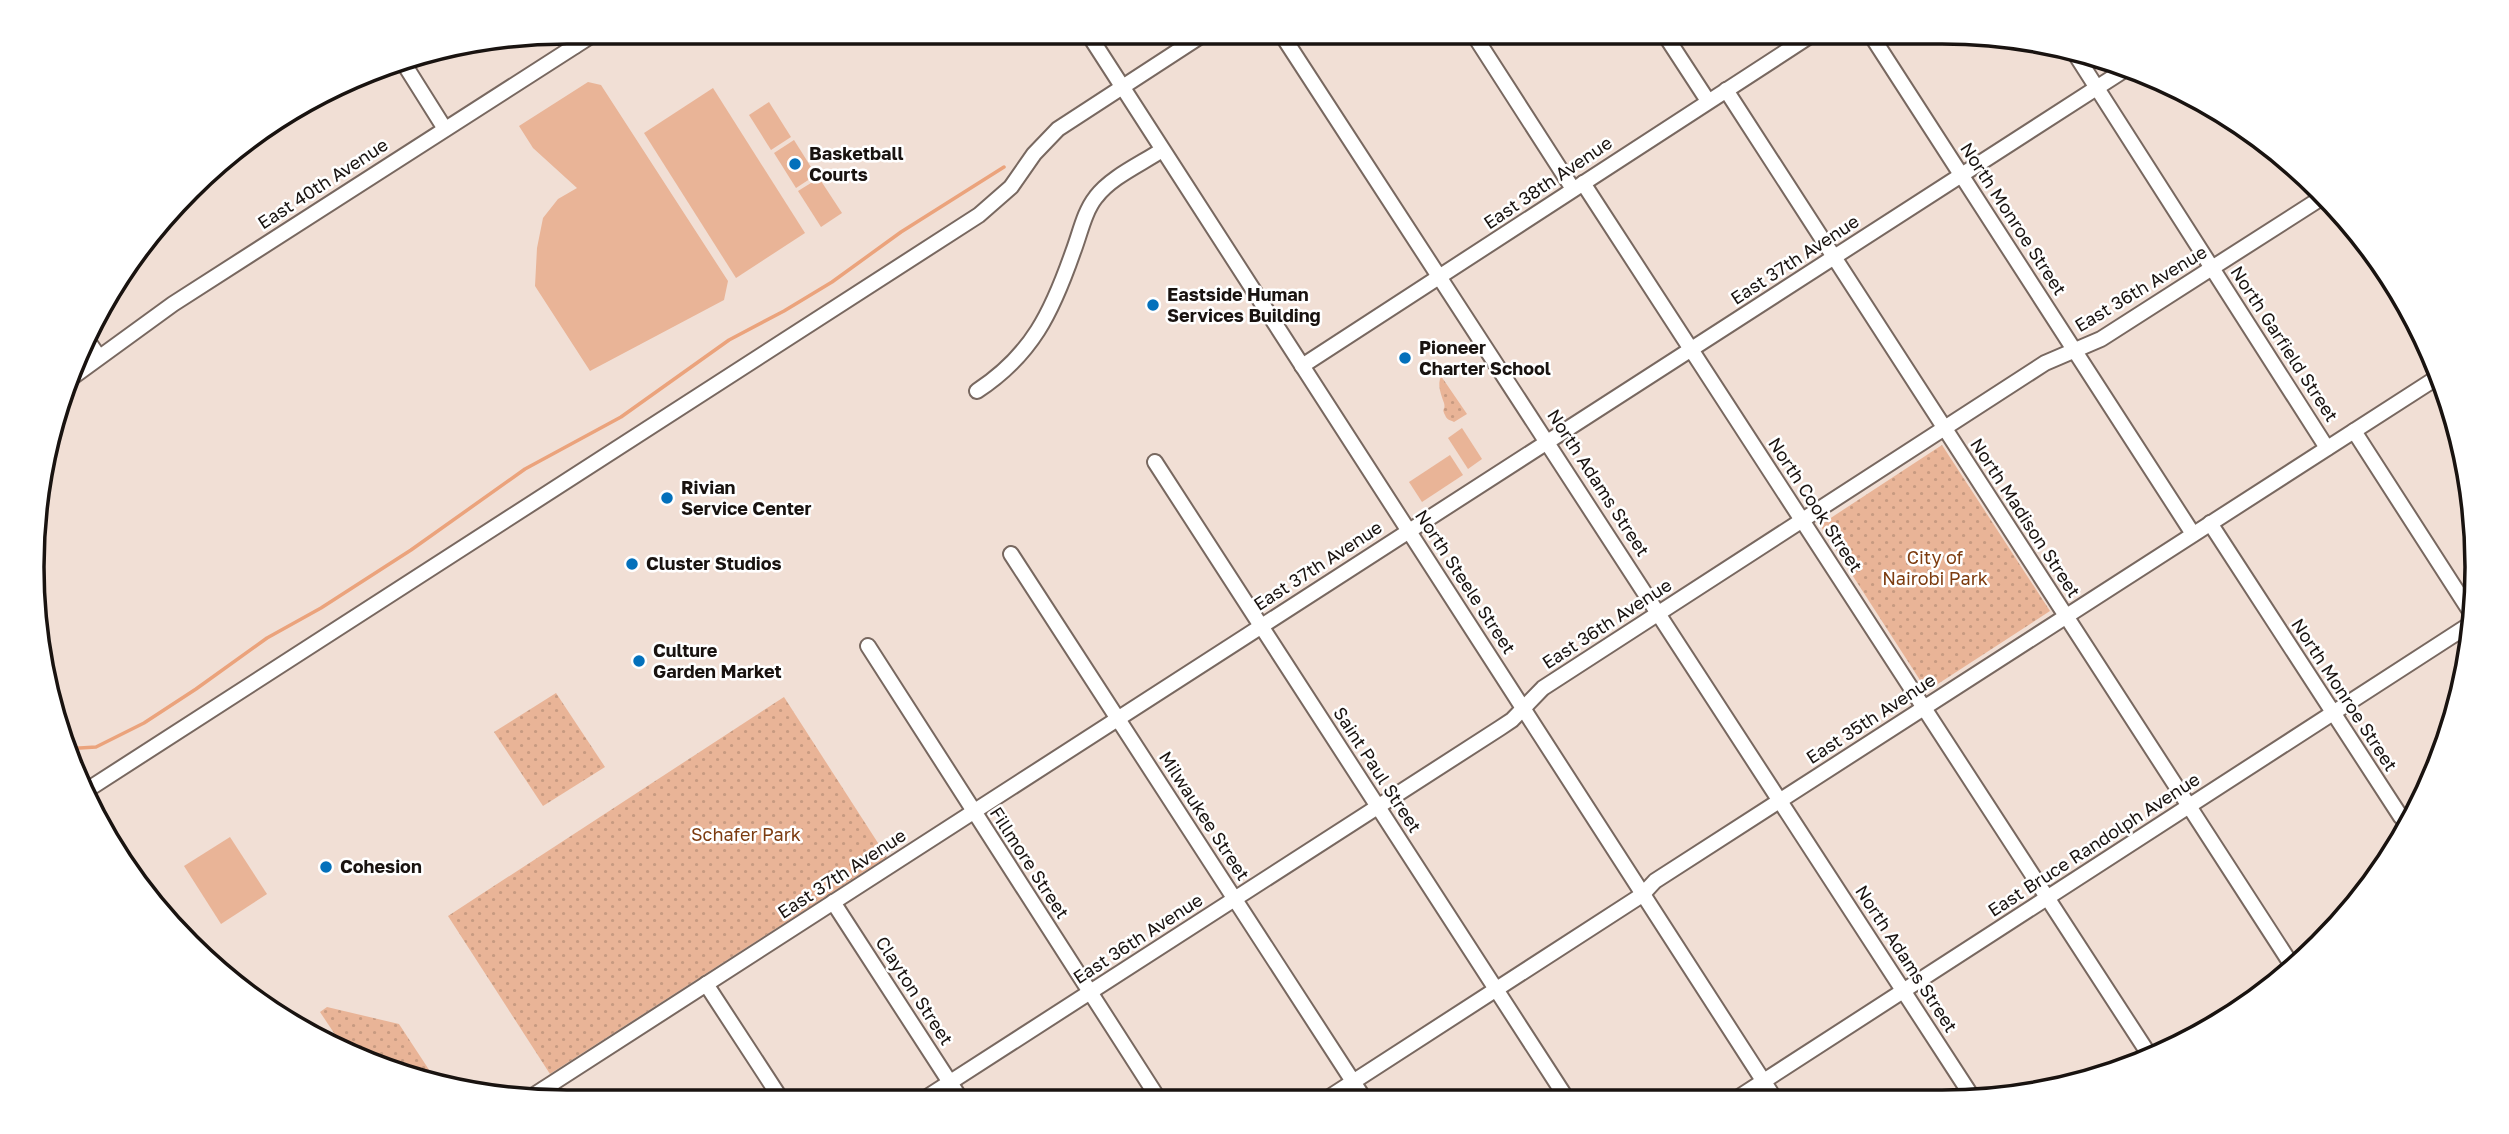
<svg xmlns="http://www.w3.org/2000/svg" width="2509" height="1134" font-family="'Golos Text',sans-serif">
<style>
.grass{fill:#e9b497}
.park{fill:url(#park-dots)}
.lines{fill:none;stroke-linecap:round;stroke-linejoin:round}
.stream{stroke:#eba37c;stroke-width:3.5}
.minor-casing{stroke:#786860;stroke-width:18}
.minor{stroke:#fff;stroke-width:14}
.poi-dot{fill:#0370bb;stroke:#fff;stroke-width:2.5}
.labels{text-anchor:middle;stroke-width:5;stroke-linejoin:round;paint-order:stroke}
.poi-label{font-size:18px;font-weight:bold;fill:#191310;stroke:#fff;text-anchor:start}
.street-label{font-size:18px;fill:#191310;stroke:#fff}
.park-label{font-size:18px;fill:#7c3b0f;stroke:#fff}
.rim{fill:none;stroke:#191310;stroke-width:3.5}
</style>
<defs>
<pattern id="park-dots" width="8" height="8" patternUnits="userSpaceOnUse" patternTransform="scale(1.75)"><rect width="8" height="8" fill="#e9b497"/><path d="M2 2h.1M6 6h.1" fill="none" stroke="#c79a81" stroke-width="1.8" stroke-linecap="round"/></pattern>
</defs>
<rect width="100%" height="100%" fill="#f1dfd5"/>
<g class="grass">
<path d="M588 82 601 85 728 281 724 300 590 371 535 286 537 248 543 218 558 199 577 188 533 148 519 126Z"/>
<path d="M713 88 805 233 736 278 644 133Z"/>
<path d="M769 102 791 137 771 150 749 115Z"/>
<path d="M794 140 816 175 796 188 774 153Z"/>
<path d="M819 178 842 213 821 227 798 191Z"/>
<path d="M1462 428 1482 459 1468 469 1448 438Z"/>
<path d="M1450 455 1463 475 1422 502 1409 482Z"/>
<path d="M230 837 267 894 221 924 184 866Z"/>
</g>
<g class="park">
<path d="M1441 376 1467 414 1454 422C1450 420 1447 420 1445 415 1441 407 1446 411 1444 403 1441 394 1437 385 1441 376Z"/>
<path d="M1942 445 2050 611 1927 691 1820 525Z"/>
<path d="M556 693 605 767 543 806 494 732Z"/>
<path d="M784 697 887 857 550 1074 448 916Z"/>
<path d="M327 1007 399 1024 439 1085 362 1062 346 1051 320 1012Z"/>
</g>
<g class="lines">
<path class="stream" d="M64 749 96 747 144 723 196 689 267 638 321 608 411 550 525 469 621 417 729 340 784 311 832 282 901 232 1004 167"/>
<g class="minor-casing">
<g id="minor">
<path d="M566 32 575 46"/>
<path d="M1087 32 1775 1099"/>
<path d="M1280 32 1973 1098"/>
<path d="M1472 32 1573 189"/>
<path d="M1663 32 1708 101"/>
<path d="M1869 32 2193 534"/>
<path d="M2072 49 2327 448"/>
<path d="M401 59 445 129"/>
<path d="M1726 90 2293 967"/>
<path d="M1583 183 2152 1059"/>
<path d="M88 341 99 357"/>
<path d="M1302 366 1816 32"/>
<path d="M74 376 173 304 597 32"/>
<path d="M977 391C1032 355 1052 312 1073 252 1080 234 1084 212 1096 197 1111 177 1141 164 1162 150"/>
<path d="M2354 431 2473 616"/>
<path d="M1155 462 1567 1099"/>
<path d="M2210 523 2401 817"/>
<path d="M1011 554 1365 1100"/>
<path d="M868 646 1160 1101"/>
<path d="M84 792 979 215 1011 187 1034 154 1058 129 1207 32"/>
<path d="M833 902 962 1101"/>
<path d="M706 984 783 1102"/>
<path d="M544 1089 552 1101"/>
<path d="M528 1099 2129 67"/>
<path d="M1736 1099 2472 623"/>
<path d="M1325 1100 1642 895 1655 881 2441 375"/>
<path d="M921 1101 1500 728 1512 720 1543 688 2045 363 2101 339 2326 195"/>
</g>
</g>
<use href="#minor" class="minor"/>
</g>
<g class="poi-dot">
<circle cx="795" cy="164" r="7"/>
<circle cx="1153" cy="305" r="7"/>
<circle cx="1405" cy="358" r="7"/>
<circle cx="667" cy="498" r="7"/>
<circle cx="632" cy="564" r="7"/>
<circle cx="639" cy="661" r="7"/>
<circle cx="326" cy="867" r="7"/>
</g>
<g class="labels">
<g class="poi-label">
<text x="809" y="160">Basketball<tspan x="809" dy="21">Courts</tspan></text>
<text x="1167" y="301">Eastside Human<tspan x="1167" dy="21">Services Building</tspan></text>
<text x="1419" y="354">Pioneer<tspan x="1419" dy="21">Charter School</tspan></text>
<text x="681" y="494">Rivian<tspan x="681" dy="21">Service Center</tspan></text>
<text x="646" y="570">Cluster Studios</text>
<text x="653" y="657">Culture<tspan x="653" dy="21">Garden Market</tspan></text>
<text x="340" y="873">Cohesion</text>
</g>
<g class="street-label">
<text transform="translate(1548 183) rotate(-34)" y="6">East 38th Avenue</text>
<text transform="translate(323 184) rotate(-33)" y="6">East 40th Avenue</text>
<text transform="translate(2013 219) rotate(57)" y="6">North Monroe Street</text>
<text transform="translate(1795 260) rotate(-33)" y="6">East 37th Avenue</text>
<text transform="translate(2141 289) rotate(-31)" y="6">East 36th Avenue</text>
<text transform="translate(2284 344) rotate(57)" y="6">North Garfield Street</text>
<text transform="translate(1598 483) rotate(57)" y="6">North Adams Street</text>
<text transform="translate(1815 505) rotate(57)" y="6">North Cook Street</text>
<text transform="translate(2025 518) rotate(57)" y="6">North Madison Street</text>
<text transform="translate(1318 566) rotate(-33)" y="6">East 37th Avenue</text>
<text transform="translate(1465 582) rotate(57)" y="6">North Steele Street</text>
<text transform="translate(1607 624) rotate(-33)" y="6">East 36th Avenue</text>
<text transform="translate(2344 695) rotate(57)" y="6">North Monroe Street</text>
<text transform="translate(1871 719) rotate(-33)" y="6">East 35th Avenue</text>
<text transform="translate(1377 770) rotate(57)" y="6">Saint Paul Street</text>
<text transform="translate(1204 816) rotate(57)" y="6">Milwaukee Street</text>
<text transform="translate(2094 845) rotate(-33)" y="6">East Bruce Randolph Avenue</text>
<text transform="translate(1029 863) rotate(57)" y="6">Fillmore Street</text>
<text transform="translate(842 874) rotate(-33)" y="6">East 37th Avenue</text>
<text transform="translate(1138 939) rotate(-33)" y="6">East 36th Avenue</text>
<text transform="translate(1906 959) rotate(57)" y="6">North Adams Street</text>
<text transform="translate(914 991) rotate(57)" y="6">Clayton Street</text>
</g>
<g class="park-label">
<text x="1935" y="564">City of<tspan x="1935" dy="21">Nairobi Park</tspan></text>
<text x="746" y="841">Schafer Park</text>
</g>
</g>
<path d="M0 0H2509V1134H0ZM567 44H1942A523 523 0 0 1 2465 567V567A523 523 0 0 1 1942 1090H567A523 523 0 0 1 44 567V567A523 523 0 0 1 567 44Z" fill="#fff" fill-rule="evenodd"/>
<path class="rim" d="M567 44H1942A523 523 0 0 1 2465 567V567A523 523 0 0 1 1942 1090H567A523 523 0 0 1 44 567V567A523 523 0 0 1 567 44Z"/>
</svg>
